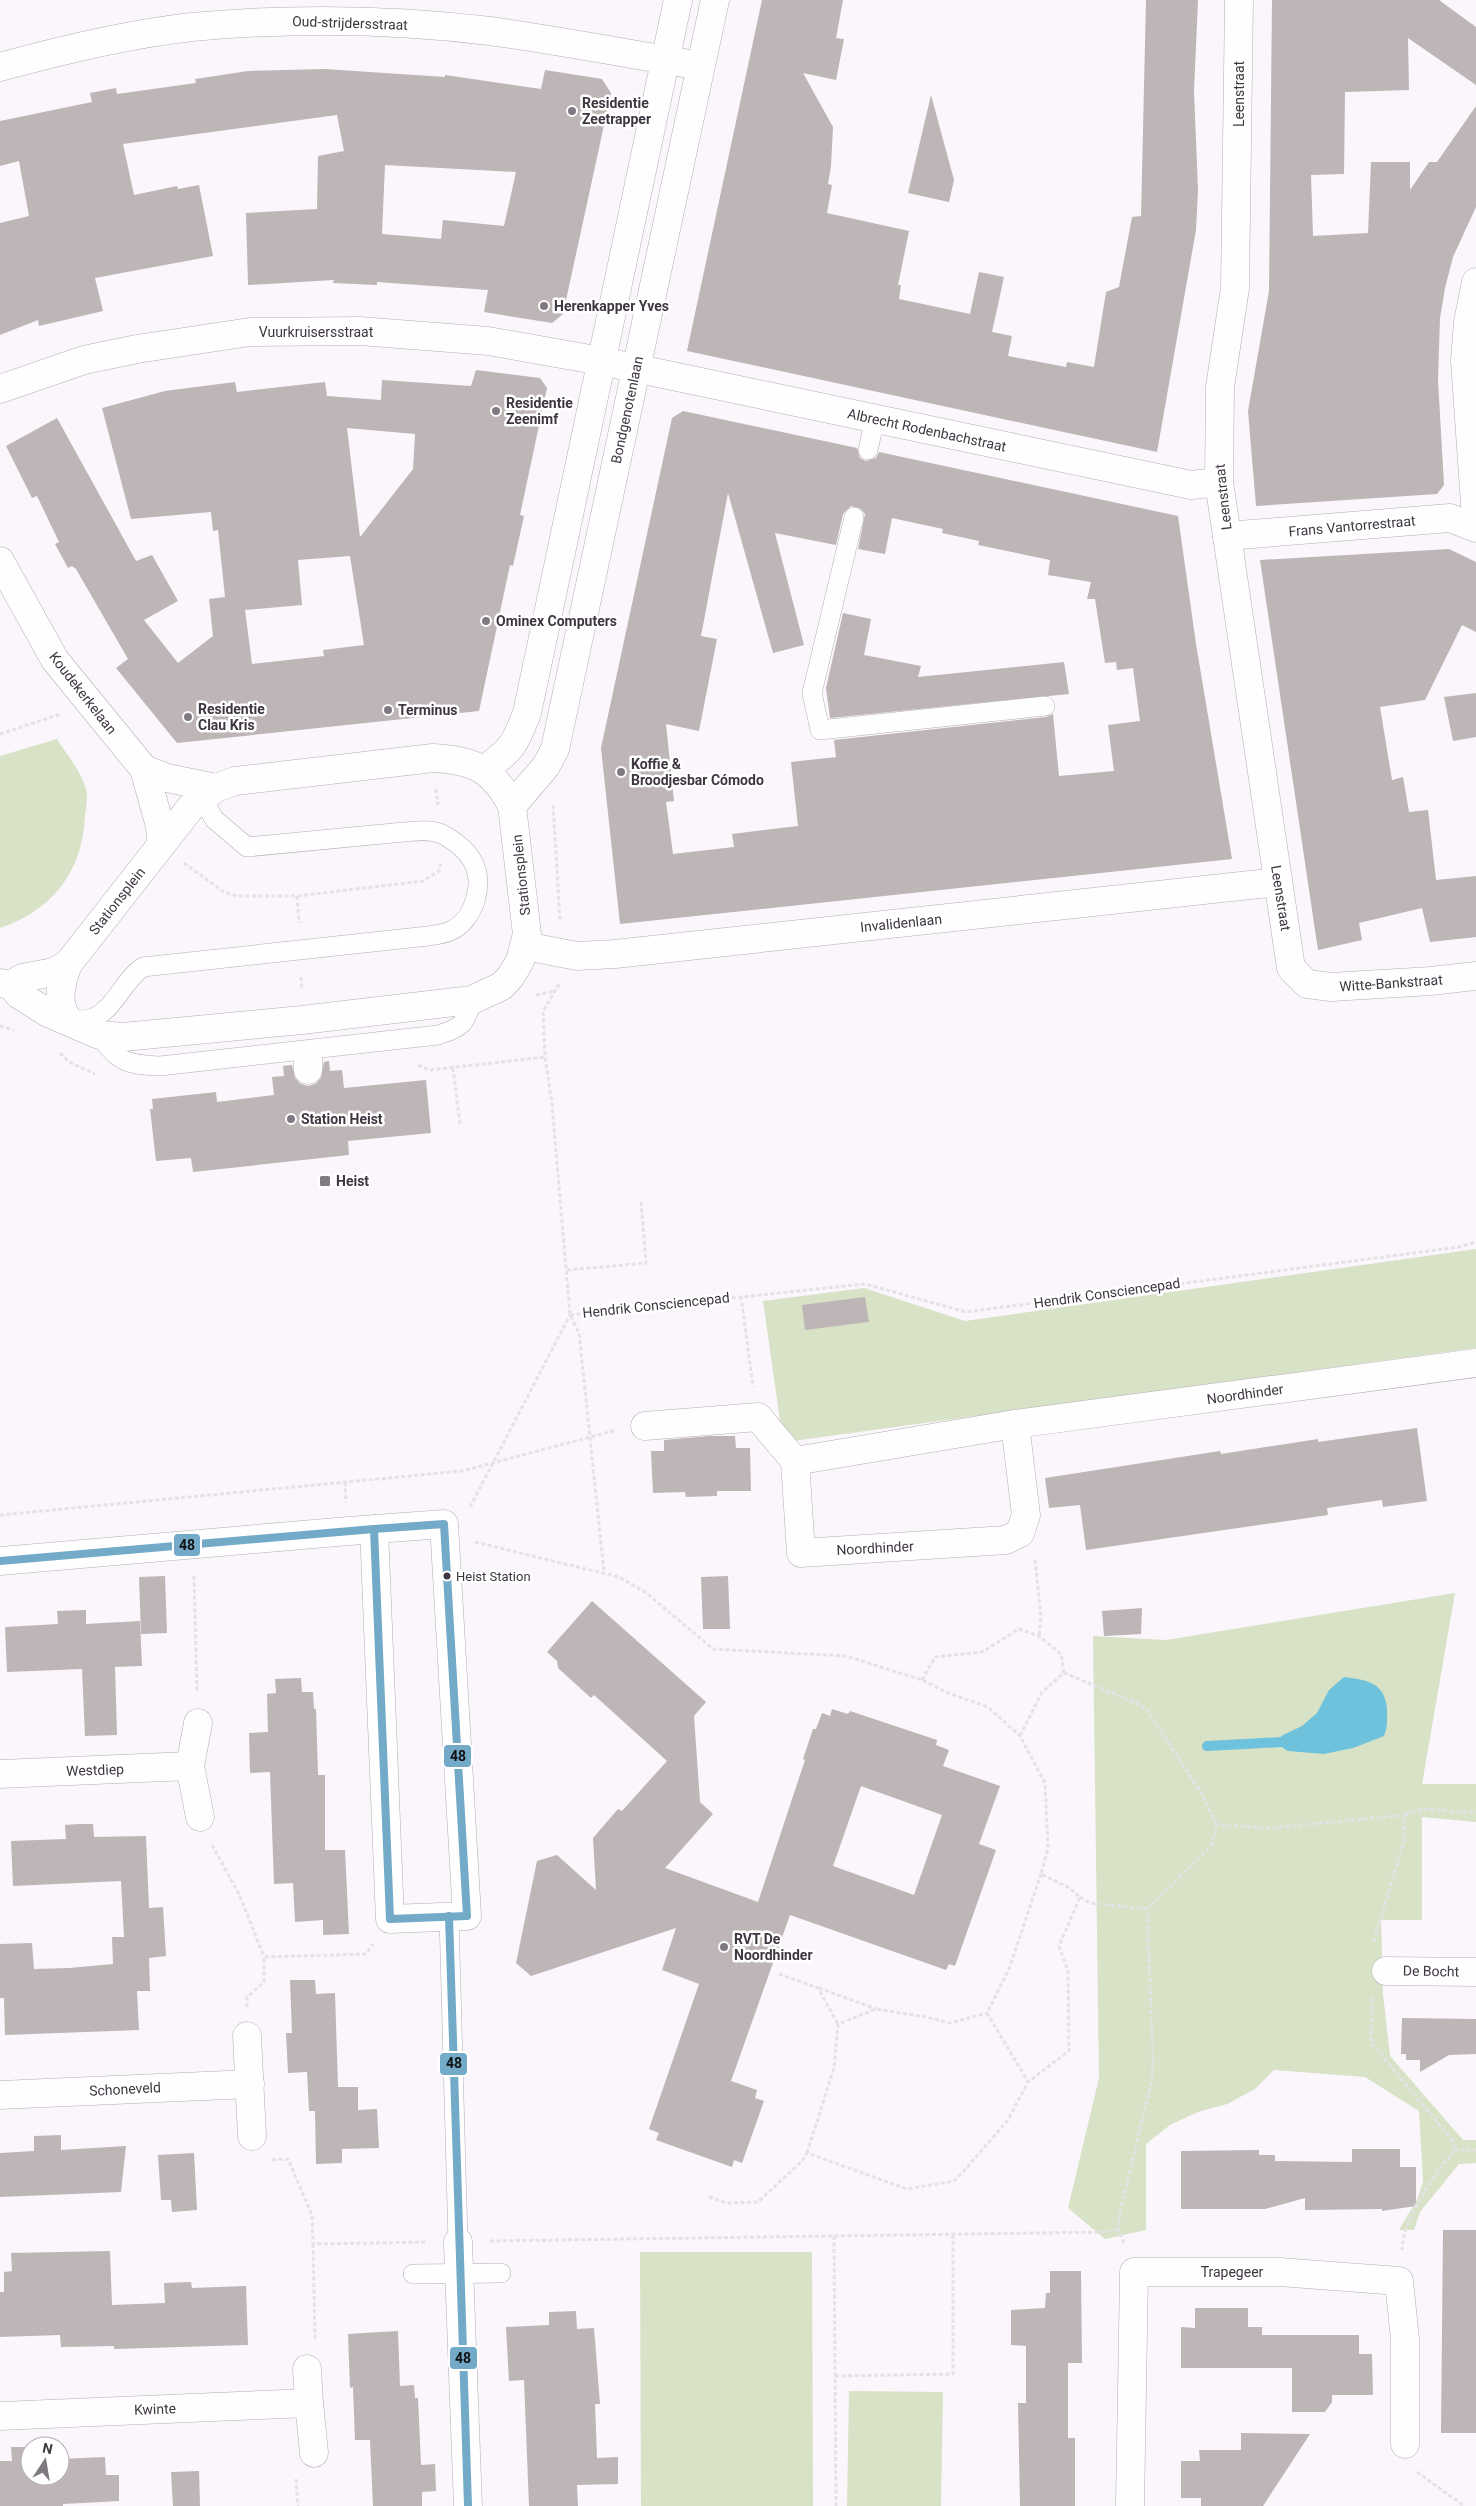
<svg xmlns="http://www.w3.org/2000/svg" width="1476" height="2506" font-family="Roboto,sans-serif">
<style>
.green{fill:#d7e2c6}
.water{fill:#6fc2dc}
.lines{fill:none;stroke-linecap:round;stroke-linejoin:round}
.stream{stroke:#6fc2dc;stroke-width:10}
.building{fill:#bdb5b6;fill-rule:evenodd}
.service-casing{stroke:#b2adb5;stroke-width:20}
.pedestrian-casing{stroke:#b2adb5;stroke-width:29}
.minor-casing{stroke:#b2adb5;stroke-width:29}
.path{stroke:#e4e2e4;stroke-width:3;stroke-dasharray:4 2.5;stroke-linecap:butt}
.service{stroke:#fefefe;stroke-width:19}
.pedestrian{stroke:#fefefe;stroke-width:28}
.minor{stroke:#fefefe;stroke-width:28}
.bus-1-casing{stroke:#fff;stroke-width:11}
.bus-1{stroke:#72aac8;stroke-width:8}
.poi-dot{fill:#807981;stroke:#fff;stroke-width:2}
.bus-dot{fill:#3e3640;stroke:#fff;stroke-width:2}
.labels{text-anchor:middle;stroke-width:5;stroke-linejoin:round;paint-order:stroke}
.bus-label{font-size:13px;fill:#3e3640;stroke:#fff;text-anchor:start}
.street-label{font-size:14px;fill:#3e3640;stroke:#fff}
.poi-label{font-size:14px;font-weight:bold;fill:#3e3640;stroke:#fff;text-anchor:start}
.line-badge{stroke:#fff;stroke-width:2}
.pale-badge-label{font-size:14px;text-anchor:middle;font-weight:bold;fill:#111}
</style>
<rect width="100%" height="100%" fill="#faf6fb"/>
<g class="green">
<path d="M57 739C67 755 81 771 86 789 88 797 86 808 85 816 82 872 53 910 0 928V756Z"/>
<path d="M1476 1249V1348L793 1441 781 1428 763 1301 864 1288 965 1321Z"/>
<path d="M1455 1593 1422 1784H1476V1822L1422 1817V1920H1381L1383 1994 1390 2056 1463 2140H1476V2163L1459 2164 1420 2212 1414 2230H1399L1418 2198 1423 2181 1419 2111 1365 2077 1274 2070 1255 2089 1227 2104 1198 2112 1170 2125 1146 2144V2230L1105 2239 1068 2208 1099 2078 1093 1636 1166 1640Z"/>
<path d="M640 2252H812L813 2506H641Z"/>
<path d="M849 2391 943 2392 941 2506H847Z"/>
</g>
<path class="water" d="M1344 1677C1367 1680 1384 1682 1387 1708 1387 1719 1388 1726 1384 1736L1353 1748 1324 1754 1288 1751 1283 1748 1281 1736 1302 1726 1317 1713 1329 1690Z"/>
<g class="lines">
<path class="stream" d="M1207 1746 1283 1742"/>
</g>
<g class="building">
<path d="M762 0H843L836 38 844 39 836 80 803 73 833 127 831 166 828 184 832 185 827 213 909 231 898 285H901L899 299 970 314 979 272 1004 277 992 332 1012 336 1008 356 1066 367 1067 362 1094 367 1106 292 1119 287 1132 217 1141 216 1146 0H1198L1194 91 1198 190 1196 230 1157 452 687 351Z"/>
<path d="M1272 0H1439L1476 27V85L1408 38 1409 90 1345 92 1344 174 1311 175 1313 236 1368 233 1371 162H1410V190L1429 162H1437L1476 106V207L1453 257 1445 288 1440 318 1438 380 1444 485 1437 494 1256 506 1248 411 1269 291Z"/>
<path d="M325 69 445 77V75L541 89 545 70 602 79 611 93 563 314 552 323 484 312 488 290 377 282V285L333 283 334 280 248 285 246 213 317 209 318 156 344 151 337 115 123 144 134 195 177 186 178 189 199 185 213 256 95 278 103 311 39 326 38 320 0 335V223L29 216 19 161 0 166V121L92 102 90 93 116 88 117 94 196 83 195 79 248 71ZM385 165 516 172 504 226 443 220 441 239 382 234Z"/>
<path d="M931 95 954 180 949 202 908 193Z"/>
<path d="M476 370 540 378 547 388 520 515 524 516 513 566 510 565 479 711 177 743 116 668 128 659 76 569 72 566 68 568 55 544 59 542 37 496 32 498 6 446 57 418 136 561 152 555 178 601 144 620 178 663 213 636 209 599 225 597 218 530 213 531 211 512 131 519 102 408 165 391 235 382 237 392 325 382 327 396 381 400 382 380 471 386ZM347 428 415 434 413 469 360 537ZM350 556 364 645 323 650 324 656 252 664 245 610 302 605 298 560Z"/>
<path d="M683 411 857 448 860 458 866 461 876 458 879 452 1178 516 1196 644 1232 859 620 924 601 748 672 418ZM728 493 773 653 804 645 775 533 836 545 843 514 851 506 861 509 865 514 858 549 885 554 892 518 943 529 942 533 979 541 978 545 1050 560 1048 575 1091 582 1087 599H1095L1105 663 1116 662 1117 670 1133 668 1140 721 1108 725 1114 771 1059 776 1053 714 1046 717 834 740 836 757 791 762 798 826 732 834 734 847 673 854 666 802 674 801 666 724 699 731 717 639 701 636Z"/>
<path d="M1449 549 1476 562V632L1462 625 1425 700 1380 707 1392 780 1403 777 1409 812 1428 810 1436 880 1476 876V937L1430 942 1422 908 1359 923 1362 940 1318 950 1260 560Z"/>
<path d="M843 613 871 619 864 655 921 666 918 677 1064 662 1069 694 830 718 826 688Z"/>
<path d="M1476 693V737L1453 741 1444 697Z"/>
<path d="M329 1061 330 1071 342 1070 344 1088 426 1080 431 1133 348 1141 349 1155 193 1172 191 1158 156 1161 150 1109H153L152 1099 216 1092 217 1102 274 1095 272 1077 284 1076 283 1066 292 1065 295 1078 301 1084 308 1086 315 1084 321 1078 324 1062Z"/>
<path d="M865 1297 869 1322 805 1330 802 1305Z"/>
<path d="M1417 1428 1427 1501 1383 1507 1382 1500 1327 1508 1328 1515 1086 1550 1080 1505 1049 1508 1045 1478 1220 1451 1221 1454 1318 1439V1442Z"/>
<path d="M710 1436H735L736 1448H750L751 1491H717V1496L686 1497 685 1492 653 1493 651 1451H664V1440Z"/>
<path d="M165 1576 167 1633 141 1634 139 1577Z"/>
<path d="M728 1576 730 1629H703L701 1577Z"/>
<path d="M592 1601 706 1702 694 1716 700 1802 713 1814 665 1868 758 1902 805 1760 803 1759 813 1729H816L822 1713 830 1716 832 1709 848 1714 850 1711 937 1740 936 1745 949 1750 943 1766 1000 1786 979 1844 996 1850 955 1966 949 1964 946 1970 790 1915 731 2081 757 2090 755 2098 764 2101 742 2163 734 2160 732 2167 656 2140 659 2133 649 2129 699 1984 662 1970 676 1928 531 1976 516 1963 537 1861 557 1855 596 1890 593 1838 618 1809 622 1811 667 1761 594 1695 591 1698 558 1668 557 1661 547 1652ZM861 1786 942 1815 914 1895 833 1866Z"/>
<path d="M1142 1608 1141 1634 1104 1636 1102 1611Z"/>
<path d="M86 1610V1624L140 1621 142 1666 115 1667 117 1735 85 1736 82 1669 7 1672 5 1627 58 1624 57 1611Z"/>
<path d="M301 1678 302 1692H313L314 1709H316L318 1775H325V1850H345L349 1934 323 1935V1920L295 1922 293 1883 274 1884 270 1772 250 1773 249 1733 268 1732 267 1694 276 1693 275 1679Z"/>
<path d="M79 1824H93L94 1837 146 1836 149 1908 163 1907 166 1956 149 1958 150 1991H137L139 2030 5 2035 4 1998H0V1944L32 1943 34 1969 69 1968 113 1964 112 1937H124L121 1881 13 1886 11 1841 66 1839 65 1825Z"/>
<path d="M290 1980H315L316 1994 335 1993 338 2087H358V2110L377 2109 379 2148 342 2149V2163L316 2164 315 2111H309L307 2072 288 2073 286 2033H292Z"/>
<path d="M1402 2018 1476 2019V2054L1449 2055 1420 2072V2060H1406V2054H1401Z"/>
<path d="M61 2135V2150L126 2146 121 2192 0 2197V2153L34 2151V2136Z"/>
<path d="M1352 2149H1400V2167H1416V2206L1382 2211V2209L1305 2210V2198L1265 2209H1181V2151L1259 2150V2155H1275V2161L1352 2162Z"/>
<path d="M194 2153 197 2210 172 2212 171 2200H161L158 2155Z"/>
<path d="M1443 2230H1476V2433H1441Z"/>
<path d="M110 2251 112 2305 165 2303 164 2283 191 2282 192 2288 246 2286 248 2345 114 2349V2346L61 2347 60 2335 0 2337V2292H4V2272L12 2271 11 2253Z"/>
<path d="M1050 2271H1081L1082 2363H1068V2438H1075V2506H1020L1018 2403H1026V2346L1011 2345V2310L1045 2308 1046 2293H1050Z"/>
<path d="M1195 2308H1248V2327H1262V2335H1359V2354H1372L1373 2395H1332V2402L1325 2412H1292V2368H1181V2327L1195 2328Z"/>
<path d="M576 2311 577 2329 594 2328 600 2404H595L597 2458 618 2457V2484L577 2485 578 2506H529L524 2380 509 2381 506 2327 549 2325V2312Z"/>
<path d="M398 2331 400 2386 414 2385 415 2398H418L421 2465 435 2464 436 2491 422 2492V2506H373L370 2440H355L353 2387 350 2388 348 2334Z"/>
<path d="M1241 2433 1310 2434 1263 2506H1201V2498H1181V2461H1200L1199 2450H1241Z"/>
<path d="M30 2446V2476H60V2459L105 2457 106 2475H119V2501L63 2504V2506H0V2461H12L11 2447 38 2446Z"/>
<path d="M199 2471 200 2506H173L171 2472Z"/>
</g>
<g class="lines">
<g class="service-casing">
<g id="service">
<path d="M868 450 875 419"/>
<path d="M854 517 812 693 820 730 1045 706"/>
<path d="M69 1021C76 1020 86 1020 93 1018 115 1009 124 979 143 967L428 936C435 935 444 934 450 931 474 921 485 884 473 862 467 850 453 840 442 834 430 829 416 831 404 832L247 847 214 819 202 797"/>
<path d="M99 1035C120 1063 125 1064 160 1066L438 1035C461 1028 466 1024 472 1000"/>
<path d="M449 1916 458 2242"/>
<path d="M413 2274 501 2273"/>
</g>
</g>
<g class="pedestrian-casing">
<path id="pedestrian" d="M308 1060V1070"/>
</g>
<g class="minor-casing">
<g id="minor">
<path d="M1239 0 1235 288 1220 387 1219 482 1291 968 1307 984 1331 987 1431 981 1476 976"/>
<path d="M0 67C62 50 128 34 192 27 290 18 392 19 490 31 555 40 619 52 684 63"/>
<path d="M1476 282 1468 322 1465 361 1476 518"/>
<path d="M0 389 84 360 137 349 250 332 360 331 488 341 601 361 1191 485 1219 482"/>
<path d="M1227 536 1450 518 1476 528"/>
<path d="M0 561 55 660 144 769 160 826 161 845"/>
<path d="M144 769 167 778 216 788"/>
<path d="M485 769C512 750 515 744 527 713L678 0"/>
<path d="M512 806 546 766 555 749 715 0"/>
<path d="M525 946 577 956 615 954 1278 882"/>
<path d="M0 983 12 985 22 978 54 972 68 964"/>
<path d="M12 985 18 994 48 1013 99 1035 123 1037 302 1020 472 1000 502 986 511 976 520 961 527 934 512 806C493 769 474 760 433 758L235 781 216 788 191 807 68 964C61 983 55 1004 69 1021"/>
<path d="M1015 1424 1026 1515 1020 1533 1006 1540 801 1553 795 1461 1015 1424 1476 1363"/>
<path d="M645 1426 758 1417 795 1461"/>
<path d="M0 1561 349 1531 444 1524 467 1916 390 1919 374 1529"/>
<path d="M198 1723 190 1766 200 1817"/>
<path d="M0 1774 190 1766"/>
<path d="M1386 1971 1476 1972"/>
<path d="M247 2036 252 2136"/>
<path d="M0 2095 250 2084"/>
<path d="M458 2242 468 2506"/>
<path d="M309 2403 314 2453"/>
<path d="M0 2416 309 2403 307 2369"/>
<path d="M1130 2506 1134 2272H1279L1399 2281 1405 2339V2444"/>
</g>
</g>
<g class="path">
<path d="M0 734 61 714"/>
<path d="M436 789 438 805"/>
<path d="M553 805 560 921"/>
<path d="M184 863 224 892 237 896H297L423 881 439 871 441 864"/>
<path d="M297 896 299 923"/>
<path d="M301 977 302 990"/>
<path d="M559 984 543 1011 545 1057 552 1104 570 1315 579 1333 604 1572"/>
<path d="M536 995 554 991"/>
<path d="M0 1026 14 1030"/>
<path d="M60 1053 69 1062 95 1074"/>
<path d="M418 1065 430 1070 545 1057"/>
<path d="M453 1068 460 1124"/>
<path d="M567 1270 646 1263 641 1202"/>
<path d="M741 1296 753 1387"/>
<path d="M570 1315 865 1284 966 1312 1459 1247 1476 1242"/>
<path d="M345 1482 346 1502"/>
<path d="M470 1507 570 1315"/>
<path d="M0 1515 462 1471 617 1430"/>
<path d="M475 1542 619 1577 645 1592 713 1649 846 1656 922 1680 948 1693 988 1707 1020 1736 1045 1783 1048 1849 1041 1874 1068 1887 1080 1897 1059 1946 1068 1971 1069 2051 1028 2082"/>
<path d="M1035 1560 1041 1617 1039 1636"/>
<path d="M194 1576 197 1692"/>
<path d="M922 1680 935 1657 982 1652 1019 1629 1039 1636 1061 1654 1064 1673"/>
<path d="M1020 1736 1042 1692 1064 1673 1141 1705 1147 1710 1202 1794 1217 1825"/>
<path d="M1405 1815 1424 1809 1476 1813"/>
<path d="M212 1845 239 1894 264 1957"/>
<path d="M1080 1897 1090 1903 1147 1909"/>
<path d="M779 1974 818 1988 838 2024"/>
<path d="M819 1988 876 2009"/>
<path d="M1372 1998 1371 2042 1452 2140 1454 2150C1432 2181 1405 2211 1402 2250"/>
<path d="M247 2007V1997L264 1982V1957L366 1954 373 1944"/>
<path d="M1454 2150H1476"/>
<path d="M807 2153 834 2068 838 2024 876 2009 926 2017 950 2023 987 2013"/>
<path d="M272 2160 288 2159 312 2215 313 2244 428 2242"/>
<path d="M709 2197 727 2203 758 2202 802 2161 807 2153 907 2189 954 2181 962 2173 1008 2120 1028 2082 987 2013 1009 1969 1041 1874"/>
<path d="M834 2236 836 2506"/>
<path d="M490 2241 1104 2232 1118 2229"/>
<path d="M1124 2243 1118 2229 1121 2207 1152 2080 1153 2061 1147 1909 1211 1846 1217 1825 1269 1828 1405 1815 1404 1841 1373 1944"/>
<path d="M313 2244 315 2340"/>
<path d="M835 2376 953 2374V2234"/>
<path d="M1417 2472 1464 2506"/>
<path d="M296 2479 298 2506"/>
</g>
<use href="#service" class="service"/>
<use href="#pedestrian" class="pedestrian"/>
<use href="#minor" class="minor"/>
<g class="bus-1-casing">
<g id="bus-1">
<path d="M444 1524 467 1916 390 1919 374 1529Z"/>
<path d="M0 1561 374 1529"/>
<path d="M449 1916 468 2506"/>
</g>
</g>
<use href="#bus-1" class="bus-1"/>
</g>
<g class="poi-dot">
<circle cx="572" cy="111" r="5"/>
<circle cx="544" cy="306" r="5"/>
<circle cx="496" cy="411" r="5"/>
<circle cx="486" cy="621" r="5"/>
<circle cx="388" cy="710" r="5"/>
<circle cx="188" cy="717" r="5"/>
<circle cx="621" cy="772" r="5"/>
<circle cx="291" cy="1119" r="5"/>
<rect x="319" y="1175" width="12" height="12" rx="2.5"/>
<circle cx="724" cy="1947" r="5"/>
</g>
<circle class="bus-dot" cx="447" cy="1576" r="4.5"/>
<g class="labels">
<g class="bus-label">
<text x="456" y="1581">Heist Station</text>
</g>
<g class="street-label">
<text transform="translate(350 23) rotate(2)" y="5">Oud-strijdersstraat</text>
<text transform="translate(1239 94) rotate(-90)" y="5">Leenstraat</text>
<text x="316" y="337">Vuurkruisersstraat</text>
<text transform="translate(627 410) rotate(-78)" y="5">Bondgenotenlaan</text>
<text transform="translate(927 430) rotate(12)" y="5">Albrecht Rodenbachstraat</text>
<text transform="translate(1223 497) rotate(-96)" y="5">Leenstraat</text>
<text transform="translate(1352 526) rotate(-5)" y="5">Frans Vantorrestraat</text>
<text transform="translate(83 693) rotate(52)" y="5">Koudekerkelaan</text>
<text transform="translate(521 875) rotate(-96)" y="5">Stationsplein</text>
<text transform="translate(1281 898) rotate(81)" y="5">Leenstraat</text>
<text transform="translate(117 901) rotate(-52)" y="5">Stationsplein</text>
<text transform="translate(901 923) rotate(-6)" y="5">Invalidenlaan</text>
<text transform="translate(1391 983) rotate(-4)" y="5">Witte-Bankstraat</text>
<text transform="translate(1107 1293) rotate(-8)" y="5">Hendrik Consciencepad</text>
<text transform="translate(656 1305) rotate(-6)" y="5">Hendrik Consciencepad</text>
<text transform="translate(1245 1394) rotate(-8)" y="5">Noordhinder</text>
<text transform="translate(875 1548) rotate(-3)" y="5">Noordhinder</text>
<text transform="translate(95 1770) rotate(-2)" y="5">Westdiep</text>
<text transform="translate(1431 1971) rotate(1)" y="5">De Bocht</text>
<text transform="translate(125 2089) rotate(-3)" y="5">Schoneveld</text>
<text x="1232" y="2277">Trapegeer</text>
<text transform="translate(155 2409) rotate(-2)" y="5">Kwinte</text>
</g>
<g class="poi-label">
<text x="582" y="108">Residentie<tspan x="582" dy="16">Zeetrapper</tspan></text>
<text x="554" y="311">Herenkapper Yves</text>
<text x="506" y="408">Residentie<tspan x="506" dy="16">Zeenimf</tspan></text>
<text x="496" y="626">Ominex Computers</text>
<text x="198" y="714">Residentie<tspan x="198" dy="16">Clau Kris</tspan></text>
<text x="398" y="715">Terminus</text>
<text x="631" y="769">Koffie &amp;<tspan x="631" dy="16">Broodjesbar Cómodo</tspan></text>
<text x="301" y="1124">Station Heist</text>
<text x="336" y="1186">Heist</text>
<text x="734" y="1944">RVT De<tspan x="734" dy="16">Noordhinder</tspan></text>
</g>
</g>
<g class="line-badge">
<rect x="173" y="1533" width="28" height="24" rx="5" fill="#72aac8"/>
<rect x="443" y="1744" width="29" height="24" rx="5" fill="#72aac8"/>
<rect x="439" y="2052" width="29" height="24" rx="5" fill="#72aac8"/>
<rect x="449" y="2346" width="29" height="24" rx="5" fill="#72aac8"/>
</g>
<g class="pale-badge-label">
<text x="187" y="1550">48</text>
<text x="458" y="1761">48</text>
<text x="454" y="2068">48</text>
<text x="463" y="2363">48</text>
</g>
<g transform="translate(45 2461) rotate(12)"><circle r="24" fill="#ffffff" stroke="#b2afb3"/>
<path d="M0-4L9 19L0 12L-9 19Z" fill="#807981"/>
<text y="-8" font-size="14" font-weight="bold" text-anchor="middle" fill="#3e3640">N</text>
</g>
</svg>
